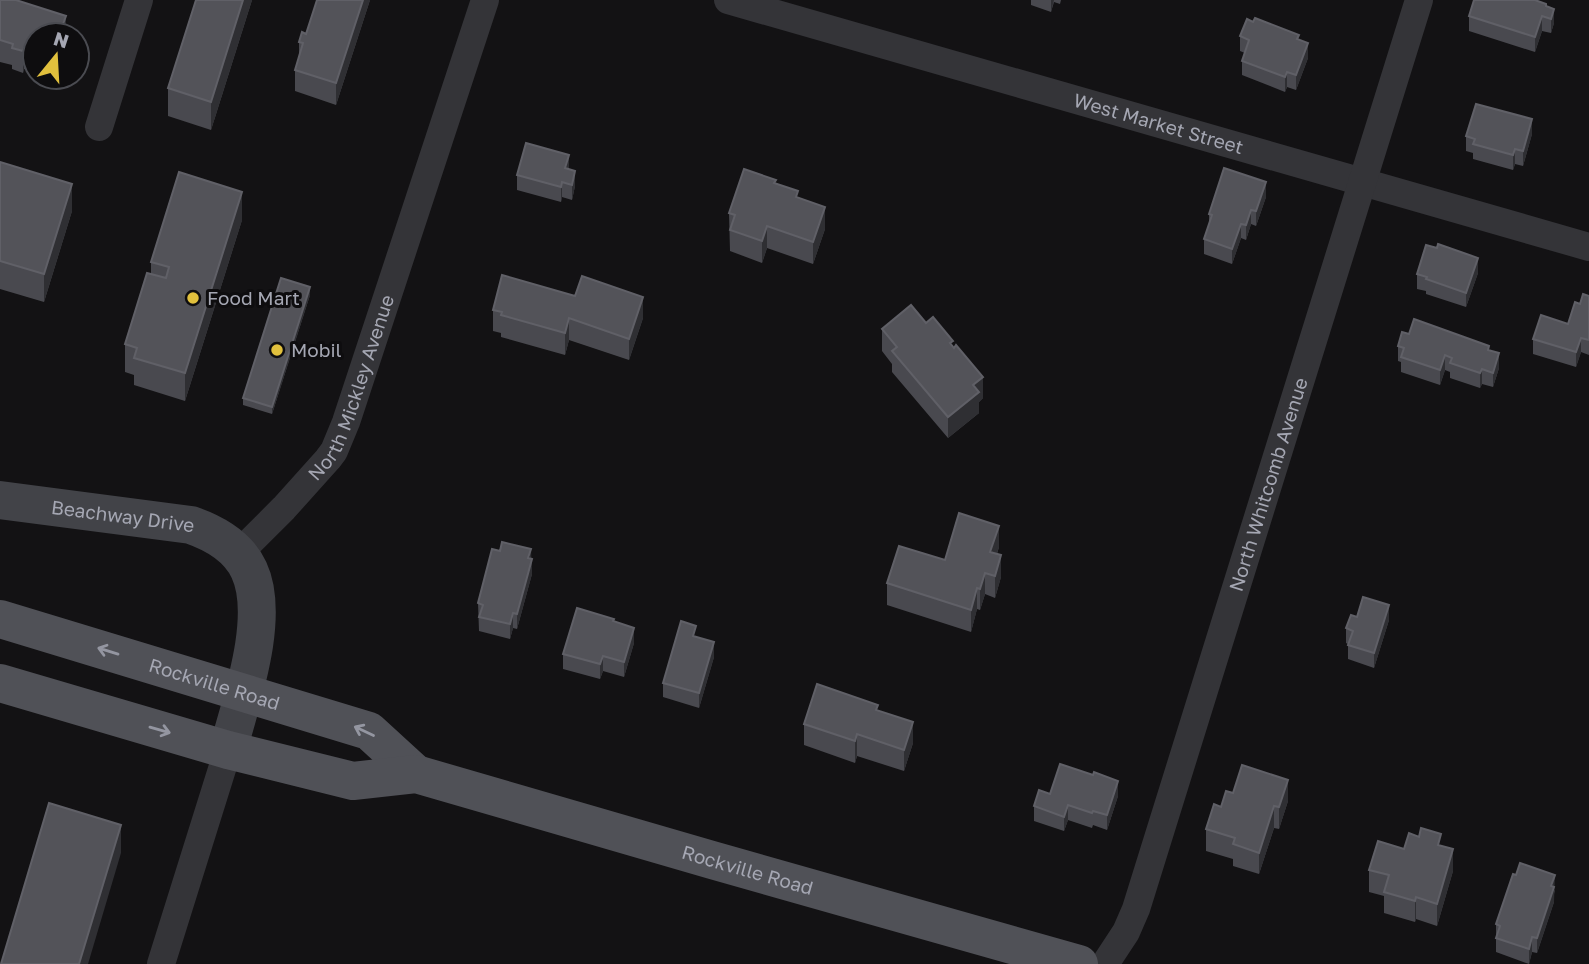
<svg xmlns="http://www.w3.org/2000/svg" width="1589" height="964" font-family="'Golos Text',sans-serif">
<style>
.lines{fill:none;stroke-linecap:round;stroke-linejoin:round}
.street{stroke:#343438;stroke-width:28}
.secondary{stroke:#424348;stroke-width:38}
.primary{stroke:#505157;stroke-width:38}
.wall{fill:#49494f}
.shaded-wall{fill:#2f2f33}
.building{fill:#535359;stroke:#606067;stroke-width:2}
.oneway{stroke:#9496a1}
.poi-dot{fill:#e1c03d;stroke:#0e0d0f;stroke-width:2.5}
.labels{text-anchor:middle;stroke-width:6;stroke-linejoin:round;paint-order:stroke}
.street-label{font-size:19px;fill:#a5a7b3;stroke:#0e0d0f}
.poi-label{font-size:19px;fill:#a5a7b3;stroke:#0e0d0f;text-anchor:start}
</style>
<rect width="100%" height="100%" fill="#131214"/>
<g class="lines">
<g class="street">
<path id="s1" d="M728 0 1589 247"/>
<path d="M99 127 139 0"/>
<path id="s2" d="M238 554 284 508 328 459 334 451 346 422 485 0"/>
<path d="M161 964 228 750"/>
<path id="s3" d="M1105 964 1126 932 1136 909 1419 0"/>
</g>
<path class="secondary" id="s4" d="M0 500 191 525C214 533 238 546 249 570 271 617 241 701 228 750"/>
<g class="primary">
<path id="s5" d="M0 619 369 731 416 774"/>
<path id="s6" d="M0 683 228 750 353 781 416 774 712 860 1079 964"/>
</g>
</g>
<g class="wall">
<path d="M0 0 66 35H35V73L24 69 23 73 12 69V65L0 62Z"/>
<path d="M196 0H252L211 130 168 116V88Z"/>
<path d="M370 0 336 105 295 91V70L299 57V42Z"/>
<path d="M1031 0H1061L1060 4 1054 2 1051 12 1031 5Z"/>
<path d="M1546 6 1554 23 1551 33 1542 31 1535 52 1469 31V16Z"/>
<path d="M1240 36 1299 39 1308 58 1296 90 1287 87 1285 92 1242 75V61L1245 53 1240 51Z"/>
<path d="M1532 134 1523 166 1515 164 1513 170 1473 159V153L1466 151V136Z"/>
<path d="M0 162 72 211 44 302 0 289Z"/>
<path d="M569 169 575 186 572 200 562 197 561 202 517 190V175Z"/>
<path d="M776 184 798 198 825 229 813 264 767 248 762 263 730 251 729 213Z"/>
<path d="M1266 197 1256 226 1251 224 1246 240 1241 238 1232 264 1204 254V239L1209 226V214Z"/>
<path d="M242 220 185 401 134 385V375L125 372V344L151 274V262Z"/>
<path d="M1478 273 1466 307 1426 294V291L1417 289V274Z"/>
<path d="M310 295 272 414 243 405V398Z"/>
<path d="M1589 296V355L1581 352 1576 367 1533 354V339L1568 324 1580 304Z"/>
<path d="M493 310 643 318 629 360 569 340 565 355 501 337V333L493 331Z"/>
<path d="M926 323 953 347 983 398 979 402V413L948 438 892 372V364L882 351V329Z"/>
<path d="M1409 334 1489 350 1499 368 1493 387 1482 384 1480 388 1450 378V372L1445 370 1440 385 1401 372V362L1398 361V346Z"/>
<path d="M999 547 997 554 1001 577 995 598 985 594 980 610 977 609 971 632 887 605V583L945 560Z"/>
<path d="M531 559 532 574 517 629 513 628 510 639 479 631 478 603Z"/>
<path d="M1357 617 1389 620 1374 668 1348 659V644L1346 643V628Z"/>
<path d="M614 622 634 643 624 677 603 671 600 679 563 669V654Z"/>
<path d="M696 637 714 657 699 708 663 697V683Z"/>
<path d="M878 710 913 743 904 771 857 756 855 763 804 745V724Z"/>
<path d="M1233 793 1288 801 1279 829 1274 828 1259 874 1233 866V859L1206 851V829L1221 807Z"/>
<path d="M1050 794 1118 796 1107 830 1093 825 1092 828 1068 820 1064 831 1034 821V806Z"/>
<path d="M1441 846 1453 871 1437 926 1416 919 1415 922 1384 913V896L1369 892V870L1404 849Z"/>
<path d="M1555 890 1554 894V902L1537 953 1532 952 1529 964 1496 952V924Z"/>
</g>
<g class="shaded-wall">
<path d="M243 0H252L211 130V102Z"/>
<path d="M363 0H370L336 105V83Z"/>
<path d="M1051 0H1054L1051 12Z"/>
<path d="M1554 9V23L1551 33V19Z"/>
<path d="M66 16V35H59Z"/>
<path d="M1542 16V31L1535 52V37Z"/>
<path d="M1308 43V58L1296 90V75Z"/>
<path d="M24 48V69L23 73V51Z"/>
<path d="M1287 72V87L1285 92V77Z"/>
<path d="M1532 119V134L1523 166V151Z"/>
<path d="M1515 149V164L1513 170V155Z"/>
<path d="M569 155V170L565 168Z"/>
<path d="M575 171V186L572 200V185Z"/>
<path d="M562 182V197L561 202V187Z"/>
<path d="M1266 182V197L1256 226V211Z"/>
<path d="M72 184V211L44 302V274Z"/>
<path d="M242 192V220L185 401V373Z"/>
<path d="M825 207V229L813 264V242Z"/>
<path d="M1251 210V224L1246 240V225Z"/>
<path d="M1241 224V238L1232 264V249Z"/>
<path d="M767 226V248L762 263V241Z"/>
<path d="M1478 258V273L1466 307V293Z"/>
<path d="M310 287V295L272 414V407Z"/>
<path d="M643 297V318L629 360V339Z"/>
<path d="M569 318V340L565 355V333Z"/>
<path d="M1581 338V352L1576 367V352Z"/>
<path d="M1499 353V368L1493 387V373Z"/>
<path d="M1445 355V370L1440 385V370Z"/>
<path d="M1482 369V384L1480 388V373Z"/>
<path d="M983 377V398L979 402V413L948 438V417L973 385Z"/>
<path d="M999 526V547L990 574V552Z"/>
<path d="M531 549 532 574 517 629V614Z"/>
<path d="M1001 555V577L995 598V576Z"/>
<path d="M985 573V594L980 610V589Z"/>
<path d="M977 588V609L971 632V610Z"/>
<path d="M1389 605V620L1374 668V653Z"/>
<path d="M513 613V628L510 639V624Z"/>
<path d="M634 628V643L624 677V662Z"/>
<path d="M714 642V657L699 708V693Z"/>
<path d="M603 656V671L600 679V664Z"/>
<path d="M913 722V743L904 771V750Z"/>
<path d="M857 734V756L855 763V741Z"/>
<path d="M1288 780V801L1279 829V807Z"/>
<path d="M1118 781V796L1107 830V815Z"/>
<path d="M1068 805V820L1064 831V817Z"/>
<path d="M1274 806V828L1259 874V853Z"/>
<path d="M121 825V853L88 964H79Z"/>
<path d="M1453 849V871L1437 926V904Z"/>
<path d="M1555 875 1554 902 1537 953V938Z"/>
<path d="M1416 897V919L1415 922V901Z"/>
<path d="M1532 937V952L1529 964V949Z"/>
</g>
<g class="building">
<path d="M0 0H16L66 16 59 35H35V52L24 48 23 51 12 48 13 44 0 40Z"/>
<path d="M196 0H243L211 102 168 88Z"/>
<path d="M317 0H363L336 83 295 70 303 43 299 42 302 32 306 34Z"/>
<path d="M1474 0H1535L1546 4V6L1554 9 1551 19 1542 16 1535 37 1469 16Z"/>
<path d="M1255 18 1299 35 1297 39 1308 43 1296 75 1287 72 1285 77 1242 61 1249 40 1240 36 1247 19 1253 22Z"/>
<path d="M1476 104 1532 119 1523 151 1515 149 1513 155 1473 144 1475 139 1466 136Z"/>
<path d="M526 143 569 155 565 168 575 171 572 185 562 182 561 187 517 175Z"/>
<path d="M0 162 72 184 44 274 0 261Z"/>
<path d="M1224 168 1266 182 1256 211 1251 210 1246 225 1241 224 1232 249 1204 239 1212 215 1209 214Z"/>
<path d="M744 169 776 180 774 183 798 191 796 197 825 207 813 242 767 226 762 241 730 230 735 215 729 213Z"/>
<path d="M179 172 242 192 185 373 134 358 137 348 125 344 147 273 166 278 169 267 151 262Z"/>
<path d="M1438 244 1478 258 1466 293 1426 279 1427 277 1417 274 1426 245 1437 248Z"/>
<path d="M502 275 575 296 582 276 643 297 629 339 569 318 565 333 501 315 502 312 493 310Z"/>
<path d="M281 278 310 287 272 407 243 398Z"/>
<path d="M1583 294 1589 296V340L1581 338 1576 352 1533 339 1541 315 1568 324 1575 302 1580 304Z"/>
<path d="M911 305 926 323 933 317 953 341 950 343 954 348 956 345 983 377 973 385 979 392 948 417 892 351 897 347 882 329Z"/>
<path d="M1414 319 1489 346 1488 350 1499 353 1493 373 1482 369 1480 373 1450 363 1452 358 1445 355 1440 370 1401 357 1404 348 1398 346 1402 332 1409 334Z"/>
<path d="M959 513 999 526 990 552 1001 555 995 576 985 573 980 589 977 588 971 610 887 583 899 546 945 560Z"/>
<path d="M502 542 531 549 528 558 532 559 517 614 513 613 510 624 479 617 483 605 478 603 492 549 500 551Z"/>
<path d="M1363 597 1389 605 1374 653 1348 645 1353 631 1346 628 1351 615 1357 617Z"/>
<path d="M577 608 614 619 613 621 634 628 624 662 603 656 600 664 563 654Z"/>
<path d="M681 621 696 626 693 636 714 642 699 693 663 683Z"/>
<path d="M817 684 878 705 876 710 913 722 904 750 857 734 855 741 804 724Z"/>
<path d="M1060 764 1093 775 1094 772 1118 781 1107 815 1093 811 1092 813 1068 805 1064 817 1034 806 1039 790 1050 794Z"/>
<path d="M1242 765 1288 780 1279 807 1274 806 1259 853 1233 844 1235 838 1206 829 1214 804 1221 807 1226 791 1233 793Z"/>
<path d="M49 803 121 825 79 964H1Z"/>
<path d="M1421 828 1441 834 1438 845 1453 849 1437 904 1416 897 1415 901 1384 892 1389 875 1369 870 1378 841 1404 849 1409 833 1419 837Z"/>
<path d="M1520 863 1555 875 1551 886 1554 887 1537 938 1532 937 1529 949 1496 938 1500 926 1496 924 1513 874 1516 875Z"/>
</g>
<defs><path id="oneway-shaft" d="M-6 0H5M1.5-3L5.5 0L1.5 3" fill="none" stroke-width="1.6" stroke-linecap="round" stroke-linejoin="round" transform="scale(1.75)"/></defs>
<g class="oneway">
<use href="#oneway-shaft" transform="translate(108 651) rotate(-163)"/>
<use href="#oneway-shaft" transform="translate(160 730) rotate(16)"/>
<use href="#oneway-shaft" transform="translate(364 731) rotate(-155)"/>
</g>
<g class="poi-dot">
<circle cx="193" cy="298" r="7"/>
<circle cx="277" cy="350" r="7"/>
</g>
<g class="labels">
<g class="street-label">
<text dy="7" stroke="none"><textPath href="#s1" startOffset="448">West Market Street</textPath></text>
<text dy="7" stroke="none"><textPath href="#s2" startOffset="206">North Mickley Avenue</textPath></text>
<text dy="7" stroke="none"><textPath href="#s3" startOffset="508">North Whitcomb Avenue</textPath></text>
<text dy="7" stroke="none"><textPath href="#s4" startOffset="124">Beachway Drive</textPath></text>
<text dy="7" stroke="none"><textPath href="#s5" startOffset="224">Rockville Road</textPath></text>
<text dy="7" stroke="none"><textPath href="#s6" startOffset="775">Rockville Road</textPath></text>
</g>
<g class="poi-label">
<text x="207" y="305">Food Mart</text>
<text x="291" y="357">Mobil</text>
</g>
</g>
<g transform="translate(56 56) rotate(18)"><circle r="33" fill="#0e0d0f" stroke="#4a4b51" stroke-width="2"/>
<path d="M0-5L12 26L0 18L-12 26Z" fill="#e1c03d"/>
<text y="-10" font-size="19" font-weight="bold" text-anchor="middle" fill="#a5a7b3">N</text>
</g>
</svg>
